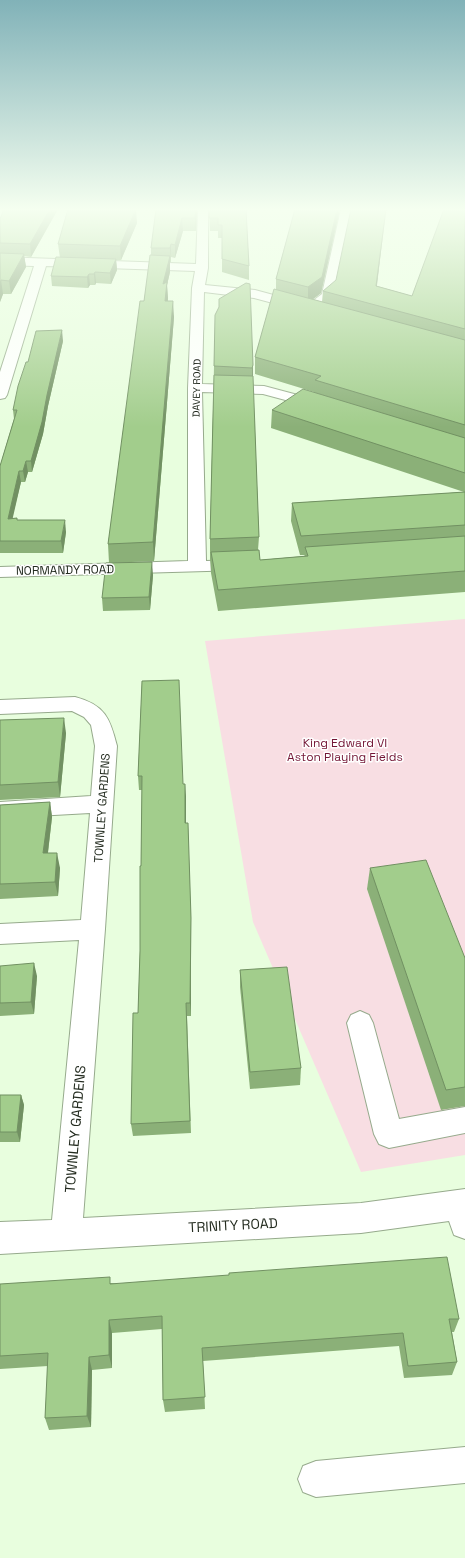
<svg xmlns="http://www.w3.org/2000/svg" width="465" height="1558" font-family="'Space Grotesk',sans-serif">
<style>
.green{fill:#f8dee3}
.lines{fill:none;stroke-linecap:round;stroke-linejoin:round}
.minor-casing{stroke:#96aa8c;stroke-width:2}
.minor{fill:#fff;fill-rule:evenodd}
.wall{fill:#8bb078}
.shaded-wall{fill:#719062}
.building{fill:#a2cd8c;stroke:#719062}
.labels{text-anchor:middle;stroke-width:3;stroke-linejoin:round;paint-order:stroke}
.far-street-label{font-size:10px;fill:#242c20;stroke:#fff}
.street-label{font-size:12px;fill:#242c20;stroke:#fff}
.park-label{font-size:12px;fill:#731535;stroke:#fff}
.near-street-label{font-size:14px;fill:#242c20;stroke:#fff}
</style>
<rect width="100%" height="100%" fill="#e8fede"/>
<path class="green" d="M465 619V1155L361 1172 253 922 205 641Z"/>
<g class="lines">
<g class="minor-casing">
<g id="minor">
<path d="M198 209H208V268L205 285 255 290 303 303 305 306 303 309 299 310 254 298 204 292 202 384 264 386 324 402 326 405 324 408 319 409 263 394 202 392 206 561 241 560 247 561 250 565 247 569 241 570 0 577V567L188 561V388L192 288 195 271 46 266 7 395 5 398 0 399V372L34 266 0 265V257L196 264Z"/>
<path d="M341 209H351L334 295 314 312H306L304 309 306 306 322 294Z"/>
<path d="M75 697C105 705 110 718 117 746L105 929 83 1218 361 1203 465 1189V1239L454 1235 449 1221 361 1233 0 1254V1222L52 1220 79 940 0 944V924L81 920 90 813 0 818V802L91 796 95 746 91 725 84 717 72 711 0 714V700Z"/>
<path d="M360 1011 369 1015 373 1023 399 1119 465 1107V1133L389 1148 379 1144 374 1134 347 1023 351 1015Z"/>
<path d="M465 1447V1483L316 1497 303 1492 298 1479 303 1466 316 1461Z"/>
</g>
</g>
<use href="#minor" class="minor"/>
</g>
<g class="wall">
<path d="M4 209H58L31 257 24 256 26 267 11 294H3L0 302V219Z"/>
<path d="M156 209H197L196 231H183L175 258 171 257V262H170V272L167 285 168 301 174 317 154 561 109 563 108 544 144 301 151 255V248Z"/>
<path d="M209 209H246L249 266V280L222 272V238H218V231H210Z"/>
<path d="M295 209H340L321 293 313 299 322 302 323 291 377 286 412 296 465 209V592L218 611 211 573 210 559V539L214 366 253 365V382L259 537 258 550 260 560 304 556 305 555H300L291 521 292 503 464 492 271 428 272 410 314 392 255 374V357L276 290V279Z"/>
<path d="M137 223 121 260H116L117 270 111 284 96 283 95 285H90L88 288 52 286 51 276 60 258 58 244Z"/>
<path d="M63 341 48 406 43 434 32 472H28L25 482H21L12 518H17V520L66 532 63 553H0V466L14 419 13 410 28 362Z"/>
<path d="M153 575 150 610 103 611 102 598Z"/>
<path d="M142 681 183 784 186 797V823L191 931V1016H187L191 1133 133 1136 131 1124 138 1013 140 951 142 790H139L138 776Z"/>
<path d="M0 720 66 733 60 797 0 800Z"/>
<path d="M50 802 52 817 48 853 60 868 58 896 0 899V805Z"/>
<path d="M370 868 465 958V1106L441 1110 367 889Z"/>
<path d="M0 966 37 976 34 1014 0 1016Z"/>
<path d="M240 970 301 1068 300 1085 250 1089 240 987Z"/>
<path d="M0 1095H21L24 1105 20 1142H0Z"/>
<path d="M111 1283 459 1319 454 1332H452L457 1362 452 1375 404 1378 399 1346 203 1361 205 1409 165 1412 163 1400 162 1329 112 1333V1368L92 1370 91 1427 49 1430 45 1418 48 1366 0 1369V1284Z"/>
</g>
<g class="shaded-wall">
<path d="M50 209H58L31 257 30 244Z"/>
<path d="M136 209 137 223 121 260 120 246Z"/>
<path d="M196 209H197L196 231 195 218Z"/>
<path d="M337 209H340L321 293 308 303V287Z"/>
<path d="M386 209 375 302 376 286Z"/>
<path d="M182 218 183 231 175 258V245Z"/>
<path d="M171 244V262L170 248Z"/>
<path d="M24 254 26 267 11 294 9 281Z"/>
<path d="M170 256V272L167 285 168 298 166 317 163 284Z"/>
<path d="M116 259 117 270 111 284 110 273Z"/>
<path d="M95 272 96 283 95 285 94 274Z"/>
<path d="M89 274 90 285 88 288 87 277Z"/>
<path d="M1 280 3 294 0 302V284Z"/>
<path d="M173 301 174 317 154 561 153 542Z"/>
<path d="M62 330 63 341 48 406 43 434 32 472 31 461Z"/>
<path d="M253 365V382L252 384V368Z"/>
<path d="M26 461 28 472 25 482 23 471Z"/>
<path d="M19 471 21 482 10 530 8 519Z"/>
<path d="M65 520 66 532 63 553 61 541Z"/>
<path d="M152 562 153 575 150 610 149 597Z"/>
<path d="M64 718 66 733 60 797 58 782Z"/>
<path d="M185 784 186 797V836L185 823Z"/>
<path d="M50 802 52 817 46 868 43 853Z"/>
<path d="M188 823 191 931V1016L190 1003Z"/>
<path d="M57 853 60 868 58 896 55 882Z"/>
<path d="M34 963 37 976 34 1014 31 1002Z"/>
<path d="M21 1095 24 1105 20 1142 17 1132Z"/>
<path d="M109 1320 112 1333V1368L109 1355Z"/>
<path d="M89 1357 92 1370 91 1427 87 1416Z"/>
</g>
<g class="building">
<path d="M4 209H50L30 244 0 243V219Z"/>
<path d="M68 209H136L120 246 58 244Z"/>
<path d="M156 209H196L195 218H182L175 245 171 244 170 248H151Z"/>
<path d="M209 209H246L249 266 222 259V225H218V218H209Z"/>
<path d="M295 209H337L322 277 308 287 276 279Z"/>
<path d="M351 209H386L376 286 412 296 444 209H465V329L323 291 336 280Z"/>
<path d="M0 253 24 254 9 281 1 280 0 284Z"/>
<path d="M150 255 170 256 163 284 167 282 165 301H173L153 542 108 544 140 301H144Z"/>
<path d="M56 257 116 259 110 273 95 272 94 274H89L87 277 51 276Z"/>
<path d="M246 283 250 284 253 365 252 368 214 366 215 315 219 307V299Z"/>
<path d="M274 289 465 340V425L315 380 321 376 255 357Z"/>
<path d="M62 330 47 395 42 422 31 461H26L23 471H19L8 519 17 518V520H65L61 541H0V466L17 410H13L18 386 26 362H28L36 331Z"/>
<path d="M214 375 253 376 259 537 210 539Z"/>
<path d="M303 389 465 438V473L272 410Z"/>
<path d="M465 492V525L301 536 292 503Z"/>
<path d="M465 536V571L218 590 211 552 259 550 260 560 308 556 305 547Z"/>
<path d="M152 562 149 597 102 598 106 563Z"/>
<path d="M179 680 183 784H185V823H188L191 918 190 1003H186L190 1121 131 1124 133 1013H138L140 951V866H141L142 776H138L142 681Z"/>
<path d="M64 718 58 782 0 785V720Z"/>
<path d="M50 802 43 853H57L55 882 0 884V805Z"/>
<path d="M426 860 465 958V1087L446 1090 370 868Z"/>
<path d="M34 963 31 1002 0 1003V966Z"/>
<path d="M287 967 301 1068 250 1072 240 970Z"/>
<path d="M0 1095H21L17 1132H0Z"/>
<path d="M447 1257 459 1319H449L457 1362 408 1366 403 1333 202 1348 205 1397 163 1400 162 1316 109 1320V1355L89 1357 87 1416 45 1418 48 1353 0 1356V1284L110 1277V1284L229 1275V1273Z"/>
</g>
<linearGradient id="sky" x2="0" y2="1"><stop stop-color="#81b2b8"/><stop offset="0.49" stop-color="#f5fff0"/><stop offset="1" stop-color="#f5fff0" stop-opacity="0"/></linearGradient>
<rect width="465" height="427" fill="url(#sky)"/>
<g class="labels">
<g class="far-street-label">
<text transform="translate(196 388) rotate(-89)" y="4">DAVEY ROAD</text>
</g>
<g class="street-label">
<text transform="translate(65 570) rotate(-1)" y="4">NORMANDY ROAD</text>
<text transform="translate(102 808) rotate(-86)" y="4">TOWNLEY GARDENS</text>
</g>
<g class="park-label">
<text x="345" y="747">King Edward VI<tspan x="345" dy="14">Aston Playing Fields</tspan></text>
</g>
<g class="near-street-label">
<text transform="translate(75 1129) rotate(-85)" y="5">TOWNLEY GARDENS</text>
<text transform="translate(233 1225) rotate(-3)" y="5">TRINITY ROAD</text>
</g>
</g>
</svg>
